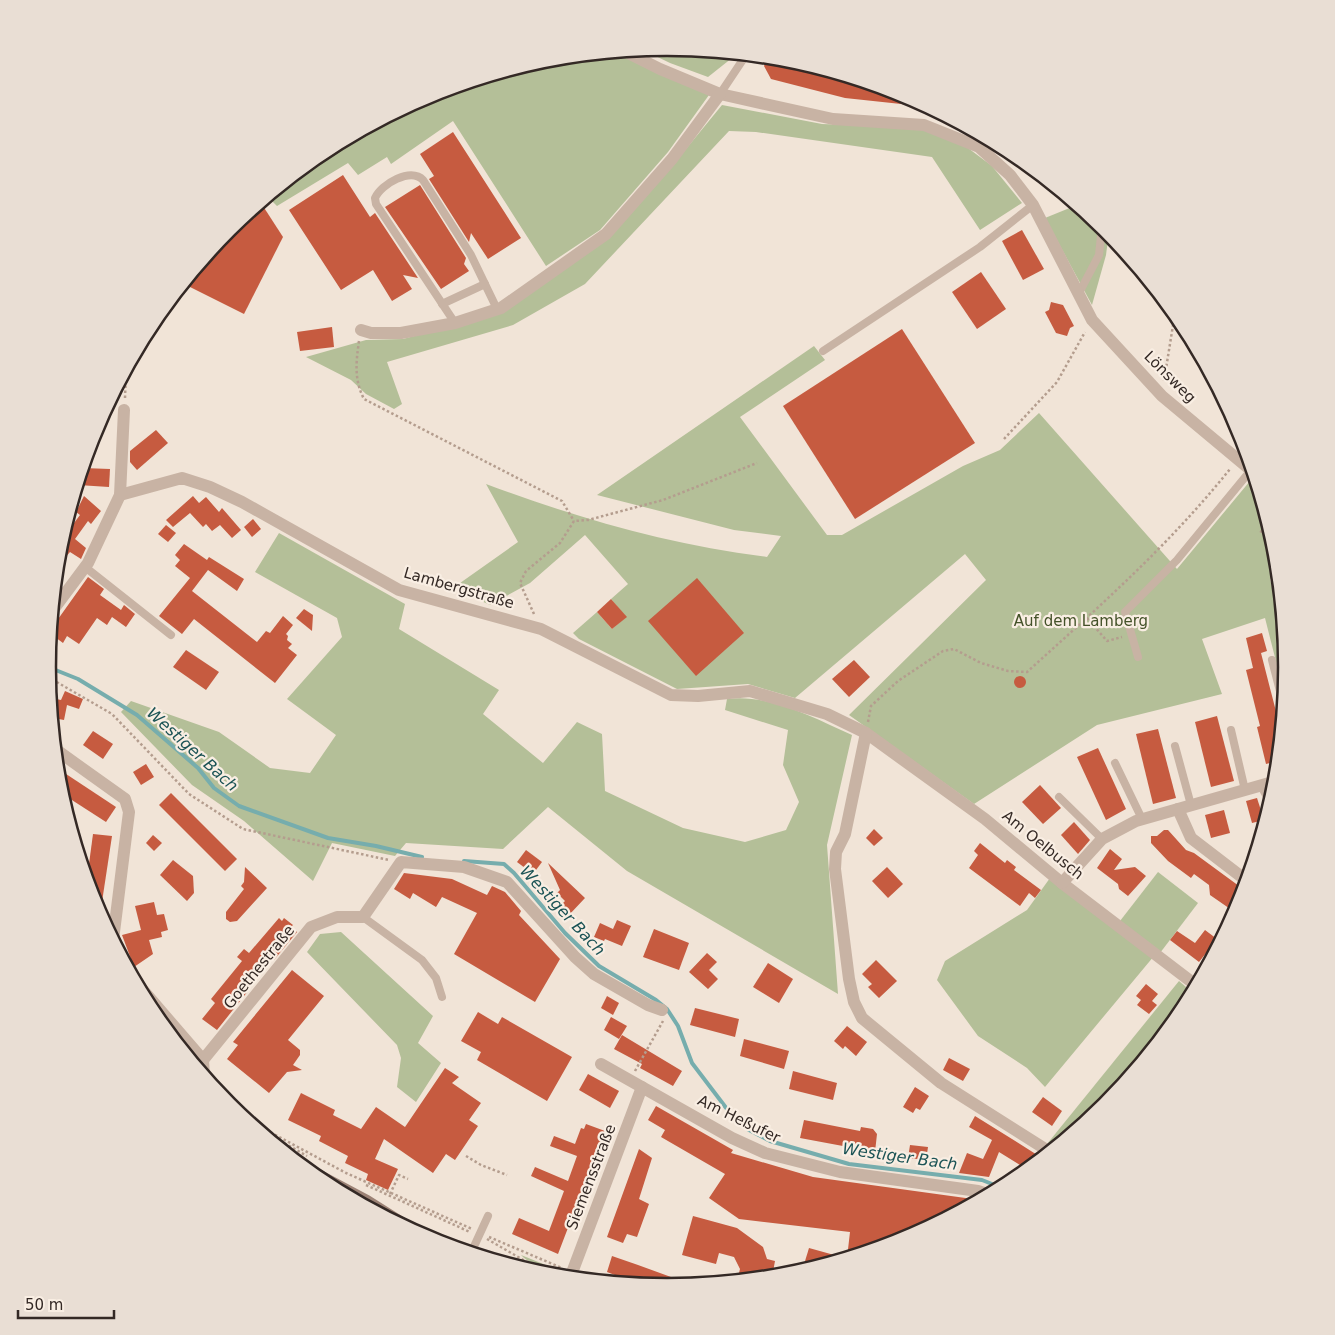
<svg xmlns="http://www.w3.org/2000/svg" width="1335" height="1335" font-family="'DejaVu Sans',sans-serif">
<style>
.green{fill:#b4bf98}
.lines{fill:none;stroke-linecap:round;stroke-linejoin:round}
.stream{stroke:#76adad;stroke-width:4}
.building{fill:#c65b40}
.path{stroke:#b49d8e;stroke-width:2.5;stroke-dasharray:2.5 2.5;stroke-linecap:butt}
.lane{stroke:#c8b3a4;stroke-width:8}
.street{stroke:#c8b3a4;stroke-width:12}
.secondary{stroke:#9c8275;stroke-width:12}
.labels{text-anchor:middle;stroke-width:4.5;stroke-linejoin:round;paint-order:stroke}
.street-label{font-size:15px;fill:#342925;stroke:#f9eee3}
.park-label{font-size:15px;fill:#445229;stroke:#f9eee3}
.water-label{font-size:16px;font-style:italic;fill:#1b5355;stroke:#f9eee3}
.rim{fill:none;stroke:#342925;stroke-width:2.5}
</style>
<rect width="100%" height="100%" fill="#f1e4d7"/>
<g class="green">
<path d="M668 48 737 54 708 77 670 63 643 50Z"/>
<path d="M617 52 709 95 668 152 600 230 546 266 453 121 391 164 387 157 358 175 348 163 277 206 268 197 323 152 430 95 547 59Z"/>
<path d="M722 105 822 124 920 128 968 148 992 166 1022 203 980 230 932 157 756 132 729 131 585 284 513 325 387 362 402 404 394 409 366 394 351 380 306 357 366 340 403 339 502 312 607 238 663 177Z"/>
<path d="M1077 205 1109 232 1106 255 1092 305 1045 218Z"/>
<path d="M814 346 825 360 740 417 827 535H842L963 466 1000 450 1039 413 1177 569 1250 481 1256 480 1276 547 1278 573 1270 579C1280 622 1289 652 1285 697L1265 618 1202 639 1222 694 1097 725 974 804 849 715 986 580 965 554 795 698 748 684 677 689 579 639 573 633 597 612 612 629 626 617 611 599 628 584 585 535 530 583 490 605 453 588 518 542 486 484C577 518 670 545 767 557L781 536 734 530 597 495Z"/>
<path d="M279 533 405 604 399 629 499 690 483 714 543 763 577 722 602 734 605 791 683 828 745 842 786 830 799 802 783 765 788 730 725 710 727 699C771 694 812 717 852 735L827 845 838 994 627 871 548 807 503 849 406 843 395 856 332 843 313 881 244 821 192 785 121 712 131 701 219 732 270 768 310 773 336 735 287 699 342 637 337 618 255 572Z"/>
<path d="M1158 872 1198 903 1160 953 1120 921Z"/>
<path d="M1050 878 1154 956 1045 1087 1027 1068 978 1036 937 980 945 961 1027 910Z"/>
<path d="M341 932 433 1016 418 1043 441 1063 416 1102 397 1087 401 1058 397 1045 307 952 320 934Z"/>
<path d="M1179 981 1193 993 1183 1012 1106 1106 1054 1148 1047 1144Z"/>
<path d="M521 1255 563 1272C552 1275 528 1263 521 1255Z"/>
</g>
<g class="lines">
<g class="stream">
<path d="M48 667 78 679 137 715 198 768 214 788 239 806 328 838 376 846 422 857"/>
<path d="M464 861 504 864 514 873 565 933 599 966 656 1000 667 1009 678 1026 692 1063 730 1113 749 1130 770 1141 849 1164 982 1180 1002 1188"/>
</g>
</g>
<g class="building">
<path d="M768 57 789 59 905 95 929 107 845 98 771 79 764 66Z"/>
<path d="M453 132 521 238 488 259 471 233 469 242 429 179 434 176 420 154Z"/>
<path d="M343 175 370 217 375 213 418 278 403 275 412 289 392 301 373 270 341 290 289 210Z"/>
<path d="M420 185 466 258 464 264 469 271 441 289 385 207Z"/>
<path d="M261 203 283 237 244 314 184 284 229 229Z"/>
<path d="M1022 230 1044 269 1023 280 1002 241Z"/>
<path d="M981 272 1006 309 977 329 952 292Z"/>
<path d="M1051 302 1063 305 1074 326 1070 328 1067 336 1056 333 1045 312 1049 310Z"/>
<path d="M332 327 334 347 300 351 297 332Z"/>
<path d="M902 329 975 443 855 519 783 406Z"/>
<path d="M156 430 168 443 137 470 130 462V451Z"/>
<path d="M83 468 110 469 109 487 78 485Z"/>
<path d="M84 496 101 511 91 524 88 521 75 539 86 548 81 559 70 552 57 567 59 546 65 529 68 531 80 515 76 512Z"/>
<path d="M193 496 199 503 206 497 219 512 222 508 241 530 232 538 220 525 212 531 206 524 203 527 190 513 173 527 166 520Z"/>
<path d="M253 519 261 529 252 537 244 527Z"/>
<path d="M166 525 176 533 168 542 158 534Z"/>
<path d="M184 544 207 560 209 557 244 579 237 591 208 570 192 591 257 642 266 631 270 633 283 616 293 625 286 634 288 636 287 640 292 644 288 648 297 655 275 683 194 619 182 634 159 616 190 578 175 566 180 560 175 555Z"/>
<path d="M88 577 104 589 100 595 121 610 124 605 135 614 126 627 112 617 107 625 97 618 79 644 67 636 63 643 51 634V629Z"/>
<path d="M697 578 744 633 696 676 648 621Z"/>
<path d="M611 599 627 617 612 629 597 612Z"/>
<path d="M304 609 313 615 312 631 296 618Z"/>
<path d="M1262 633 1267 651 1261 653 1281 731 1278 761 1266 764 1257 727 1260 726 1246 670 1253 668 1246 638Z"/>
<path d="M186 650 219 672 206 690 173 667Z"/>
<path d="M854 660 870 677 849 697 832 679Z"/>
<circle cx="1020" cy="682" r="6"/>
<path d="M65 691 83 699 79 709 67 705 64 720 53 718 51 698 61 700Z"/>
<path d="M1217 716 1234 781 1211 787 1195 722Z"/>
<path d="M1158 729 1176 798 1153 804 1136 734Z"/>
<path d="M93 731 113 744 103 759 83 745Z"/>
<path d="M1098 748 1126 809 1106 820 1077 757Z"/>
<path d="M146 764 154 777 141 785 133 772Z"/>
<path d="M57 768 116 807 106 822 61 793Z"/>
<path d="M1040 785 1061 808 1043 824 1022 802Z"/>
<path d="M171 793 237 859 225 871 159 805Z"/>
<path d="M1257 798 1264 820 1252 823 1246 801Z"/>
<path d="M1224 810 1230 833 1211 838 1205 815Z"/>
<path d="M1074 822 1090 840 1078 854 1061 835Z"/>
<path d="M874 829 883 838 874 846 866 838Z"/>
<path d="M1164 830H1168L1186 850 1194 853 1239 886 1235 891 1243 897 1236 913 1210 895 1209 885 1194 874 1191 878 1168 861 1151 843V836H1157Z"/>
<path d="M93 834 112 836 100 915 87 879Z"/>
<path d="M153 835 162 843 154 851 146 843Z"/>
<path d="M980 843 1005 863 1007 860 1016 867 1014 870 1041 890 1035 898 1029 893 1020 906 969 868 978 855 974 851Z"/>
<path d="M1110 849 1122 859 1114 870 1135 867 1146 876 1128 896 1119 889 1118 884 1097 868Z"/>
<path d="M526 850 542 862 533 874 517 862Z"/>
<path d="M173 860 193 876 194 893 187 901 160 875Z"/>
<path d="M548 863 585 898 569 915 560 906 565 901 557 893 560 890Z"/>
<path d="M245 867 267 888 237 921 230 922 226 919V912L244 889 241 886 244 882Z"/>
<path d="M887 867 903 884 888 898 872 881Z"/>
<path d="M404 873 452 879 487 895 492 886 505 892 521 911 519 915 560 959 535 1002 454 954 477 913 442 897 436 907 413 893 410 899 394 889Z"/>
<path d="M154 902 157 915 164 914 168 930 161 932 162 937 149 940 153 954 134 967 122 935 141 930 135 906Z"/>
<path d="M279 918 282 921 284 918 293 925 291 927 297 932 274 960 268 957 259 968 257 967 242 986 248 991 217 1030 202 1019 215 1003 211 999 242 961 237 957 244 949 249 953Z"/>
<path d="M617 920 631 926 622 946 605 939 604 941 594 937 600 923 613 929Z"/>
<path d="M654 929 689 943 679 970 643 957Z"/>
<path d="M1205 930 1217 939 1199 962 1170 940 1177 931 1195 943Z"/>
<path d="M707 953 717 962 709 970 718 979 708 989 689 972Z"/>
<path d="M876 960 897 981 879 998 868 987 872 984 862 974Z"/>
<path d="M768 963 793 979 779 1003 753 987Z"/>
<path d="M292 970 324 996 288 1040 300 1050V1055L293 1065 302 1070 287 1072 269 1093 227 1059 238 1045 233 1042Z"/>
<path d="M1146 984 1158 994 1152 1001 1157 1005 1149 1014 1137 1005 1141 1000 1136 996Z"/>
<path d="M607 996 619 1003 613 1015 601 1008Z"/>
<path d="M695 1008 739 1019 735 1037 690 1025Z"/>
<path d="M478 1012 498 1024 502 1017 572 1057 547 1101 477 1060 481 1052 461 1041Z"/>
<path d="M611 1017 627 1026 619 1039 604 1030Z"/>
<path d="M847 1026 867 1042 856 1056 845 1046 843 1049 834 1041Z"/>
<path d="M622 1035 682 1071 673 1086 640 1068 642 1064 614 1049Z"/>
<path d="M744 1039 789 1051 784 1069 740 1056Z"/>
<path d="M949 1058 970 1069 963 1081 943 1070Z"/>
<path d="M445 1068 459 1077 452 1083 481 1103 469 1120 478 1126 455 1160 446 1154 433 1173 384 1139 375 1159 398 1169 388 1190 366 1180 368 1174 345 1163 348 1156 319 1141 321 1136 288 1120 301 1093 335 1110 333 1115 361 1129 376 1107 405 1127Z"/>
<path d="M793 1071 837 1083 833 1100 789 1089Z"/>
<path d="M588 1074 619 1091 610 1108 579 1090Z"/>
<path d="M915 1087 929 1096 920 1110 916 1108 913 1113 903 1107Z"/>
<path d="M1043 1097 1062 1111 1052 1126 1032 1112Z"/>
<path d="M656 1106 733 1150 731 1153 813 1177 980 1200 904 1240 847 1258 850 1232 739 1219 709 1198 725 1174 661 1137 665 1130 648 1120Z"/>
<path d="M975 1116 1012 1139 1042 1158 1028 1170 999 1152 989 1177 959 1173 967 1153 983 1159 992 1140 969 1127Z"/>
<path d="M804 1120 860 1131 861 1127 873 1129 877 1134 875 1152 800 1138Z"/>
<path d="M586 1124 605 1131 558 1254 512 1234 519 1218 549 1231 564 1191 531 1176 535 1167 568 1181 577 1156 550 1146 554 1136 575 1144 581 1128 584 1129Z"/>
<path d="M910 1145 928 1147 926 1160 908 1158Z"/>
<path d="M639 1149 652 1158 639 1199 649 1204 637 1237 627 1234 623 1243 607 1237Z"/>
<path d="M693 1216 737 1228 763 1247 767 1259 775 1261 772 1277 737 1281 740 1269 734 1257 719 1253 716 1264 682 1255Z"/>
<path d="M809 1248 845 1258 802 1271Z"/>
<path d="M612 1256 638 1265 693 1285 667 1288 641 1285 607 1272Z"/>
</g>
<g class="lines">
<g class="path">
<path d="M359 341C356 362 354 380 364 399L562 501 574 521"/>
<path d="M1164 381 1175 313"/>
<path d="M125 398 126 371"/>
<path d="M1004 439 1057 382 1085 332"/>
<path d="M1260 531 1273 538"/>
<path d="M534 614 520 583 526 571 560 543 574 521 588 520 663 500 757 463"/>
<path d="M1087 618 1107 641 1122 637"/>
<path d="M48 677 112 714 189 794 243 829 389 860"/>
<path d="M868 722 871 706 898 681 943 651 954 649 981 663 1008 671 1027 672C1099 607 1170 544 1230 469"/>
<path d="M635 1071 663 1021"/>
<path d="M244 1118 346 1173 472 1229"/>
<path d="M254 1126 307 1156"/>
<path d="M466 1156 481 1165 507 1175"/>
<path d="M366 1185 470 1232"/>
<path d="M390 1194 399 1175 408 1179"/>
<path d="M489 1237 562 1268"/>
<path d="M487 1239 525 1261 560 1276"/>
<path d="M583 1276 596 1280"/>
</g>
<g class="lane">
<path d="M720 94 746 55"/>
<path d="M1078 295 1099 255 1102 226"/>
<path d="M442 304 485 284"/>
<path d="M455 323 376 204 375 198C381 184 411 167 423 180L471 255 497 309"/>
<path d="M823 351 980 247 1033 205"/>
<path d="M85 567 171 635"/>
<path d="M1138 657 1125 612 1177 560 1251 470"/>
<path d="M1272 660 1284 707"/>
<path d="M1231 730 1245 790"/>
<path d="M1175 746 1191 805"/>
<path d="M1115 763 1142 819"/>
<path d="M1261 786 1271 804"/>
<path d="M1059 797 1102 839"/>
<path d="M363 917 422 960 436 978 442 997"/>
<path d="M471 1253 488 1216"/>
</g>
<g class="street">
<path d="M626 52 660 69 720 94 833 119 924 125 979 147 1010 175 1033 205 1092 320 1162 396 1253 472"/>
<path d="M361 330 371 333H401L455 323 501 308 606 234 672 159 720 94"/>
<path d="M120 495 182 478 210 487 242 502 399 590 541 629 671 695 698 696 750 691 827 714 866 733 985 819 1062 883 1197 986"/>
<path d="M53 610 88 563 120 495 124 410"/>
<path d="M866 733 845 834 836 852 835 869 849 979 854 1002 862 1018 941 1083 1050 1152"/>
<path d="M55 749 125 799 129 812 113 940"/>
<path d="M1178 809 1191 838 1247 881"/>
<path d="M1062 883 1102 839 1136 821 1276 781"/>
<path d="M135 981 203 1060 204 1076"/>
<path d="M203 1060 311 927 337 917H363L401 862 464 867 507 882 575 957 594 974 648 1005 662 1010"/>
<path d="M601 1064 732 1138 765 1153 840 1172 978 1191 990 1195"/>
<path d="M570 1278 642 1087"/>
</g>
<g class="secondary">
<path d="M305 1168 367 1201 424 1237"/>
<path d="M423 1236 463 1250"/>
</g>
</g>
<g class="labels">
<g class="street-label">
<text transform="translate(1170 377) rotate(45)" y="5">Lönsweg</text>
<text transform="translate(459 588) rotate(16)" y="5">Lambergstraße</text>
<text transform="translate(1043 845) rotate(39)" y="5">Am Oelbusch</text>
<text transform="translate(259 967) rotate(-51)" y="5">Goethestraße</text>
<text transform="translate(739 1119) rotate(26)" y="5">Am Heßufer</text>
<text transform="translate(591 1177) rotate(-69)" y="5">Siemensstraße</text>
</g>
<g class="park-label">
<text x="1081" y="626">Auf dem Lamberg</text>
</g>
<g class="water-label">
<text transform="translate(193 749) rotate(42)" y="6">Westiger Bach</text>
<text transform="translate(563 910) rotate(47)" y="6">Westiger Bach</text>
<text transform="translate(900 1156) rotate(8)" y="6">Westiger Bach</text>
</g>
</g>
<path d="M0 0H1335V1335H0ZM56 667a611 611 0 1 1 1222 0a611 611 0 1 1-1222 0Z" fill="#e9ded4" fill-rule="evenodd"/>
<path class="rim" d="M56 667a611 611 0 1 1 1222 0a611 611 0 1 1-1222 0Z"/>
<path d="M18 1310v8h96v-8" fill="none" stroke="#342925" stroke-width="2.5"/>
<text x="25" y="1310" font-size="15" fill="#342925" stroke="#f9eee3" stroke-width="4" paint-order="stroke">50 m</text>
</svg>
